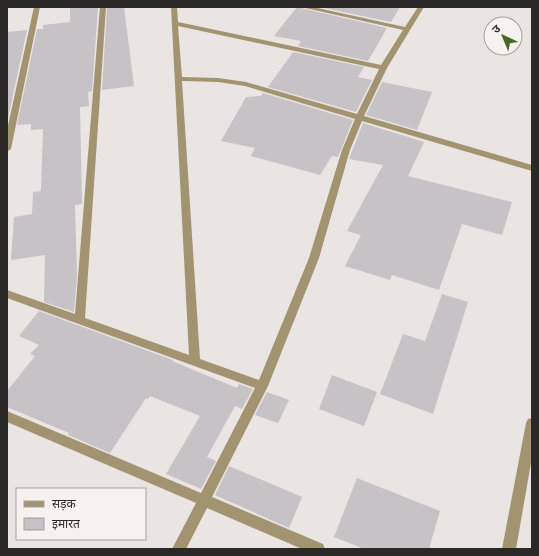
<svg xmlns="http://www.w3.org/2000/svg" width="539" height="556" font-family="'IBM Plex Serif','Noto Sans Devanagari',serif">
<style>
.building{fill:#c6c2c6}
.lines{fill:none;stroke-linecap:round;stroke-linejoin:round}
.minor{fill:#a29470;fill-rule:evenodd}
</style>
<rect width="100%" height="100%" fill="#eae5e3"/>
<g class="building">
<path d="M70 7H98L92 91 88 92 89 106 80 107 82 204 75 205 77 275 74 312 44 302 45 255 11 260 14 217 32 214 33 192 41 191 43 129 31 130V124L17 125 37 29H43V25L70 22Z"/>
<path d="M107 7H124L134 86 102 90Z"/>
<path d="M297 7 301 8 387 28 368 61 298 46 301 41 274 36Z"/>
<path d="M320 7H400L391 22Z"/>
<path d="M27 30 7 123V32Z"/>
<path d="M293 52 364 67 358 77 372 80 356 112 268 87Z"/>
<path d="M382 82 432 92 417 130 366 115Z"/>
<path d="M263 93 353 120 338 157 332 156 320 175 251 156 255 148 221 141 246 97 261 96Z"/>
<path d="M363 123 424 142 408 176 512 202 502 235 462 224 439 290 392 275 390 280 345 266 361 235 347 231 383 165 349 159Z"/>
<path d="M442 294 468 302 433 414 380 394 403 334 425 341Z"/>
<path d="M39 311 173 360 172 361 237 388 239 384 253 389 242 409 235 406 207 457 216 461 201 489 166 474 200 416 150 396 148 399 146 398 110 453 68 435 69 433 7 407V391L35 356 30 354 39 345 19 336Z"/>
<path d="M332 375 377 392 364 426 319 409Z"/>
<path d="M267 392 289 400 278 423 255 415Z"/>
<path d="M229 466 302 497 289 528 215 495Z"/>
<path d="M357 478 440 511 429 549H364L334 537Z"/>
</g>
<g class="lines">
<g class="minor">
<path d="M34 7H40L11 149 7 152V130Z"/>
<path d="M100 7H106L85 318 189 355 171 7H177L178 22 381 65 403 30 301 7H313L405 27 418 7H424L387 68 364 116 532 165V171L362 121 350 150 319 258 268 386 212 497 323 544 325 549H302L207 508 186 549H172L196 503 7 422V411L201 493 255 388 7 298V290L75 314ZM178 26 379 69 357 114 246 82 218 78 182 77ZM182 81 218 82 245 86 355 119 342 150 309 258 259 380 200 359Z"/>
<path d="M532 418V457L516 549H502L526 423 528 419Z"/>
</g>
</g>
<rect width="539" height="556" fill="none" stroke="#2b2928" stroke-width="16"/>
<rect x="16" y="488" width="130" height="52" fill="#f7f2f0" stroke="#a5a2a0"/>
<rect x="24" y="501" width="20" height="6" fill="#a29470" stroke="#a5a2a0"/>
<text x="52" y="508" font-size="12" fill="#2b2928">सड़क</text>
<rect x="24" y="518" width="20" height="12" fill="#c6c2c6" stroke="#a5a2a0"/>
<text x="52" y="528" font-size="12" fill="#2b2928">इमारत</text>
<g transform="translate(503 36) rotate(316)"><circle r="19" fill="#f7f2f0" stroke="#a5a2a0"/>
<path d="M0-3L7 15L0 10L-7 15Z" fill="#456b25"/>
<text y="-6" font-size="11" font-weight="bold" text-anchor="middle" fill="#2b2928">उ</text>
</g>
</svg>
